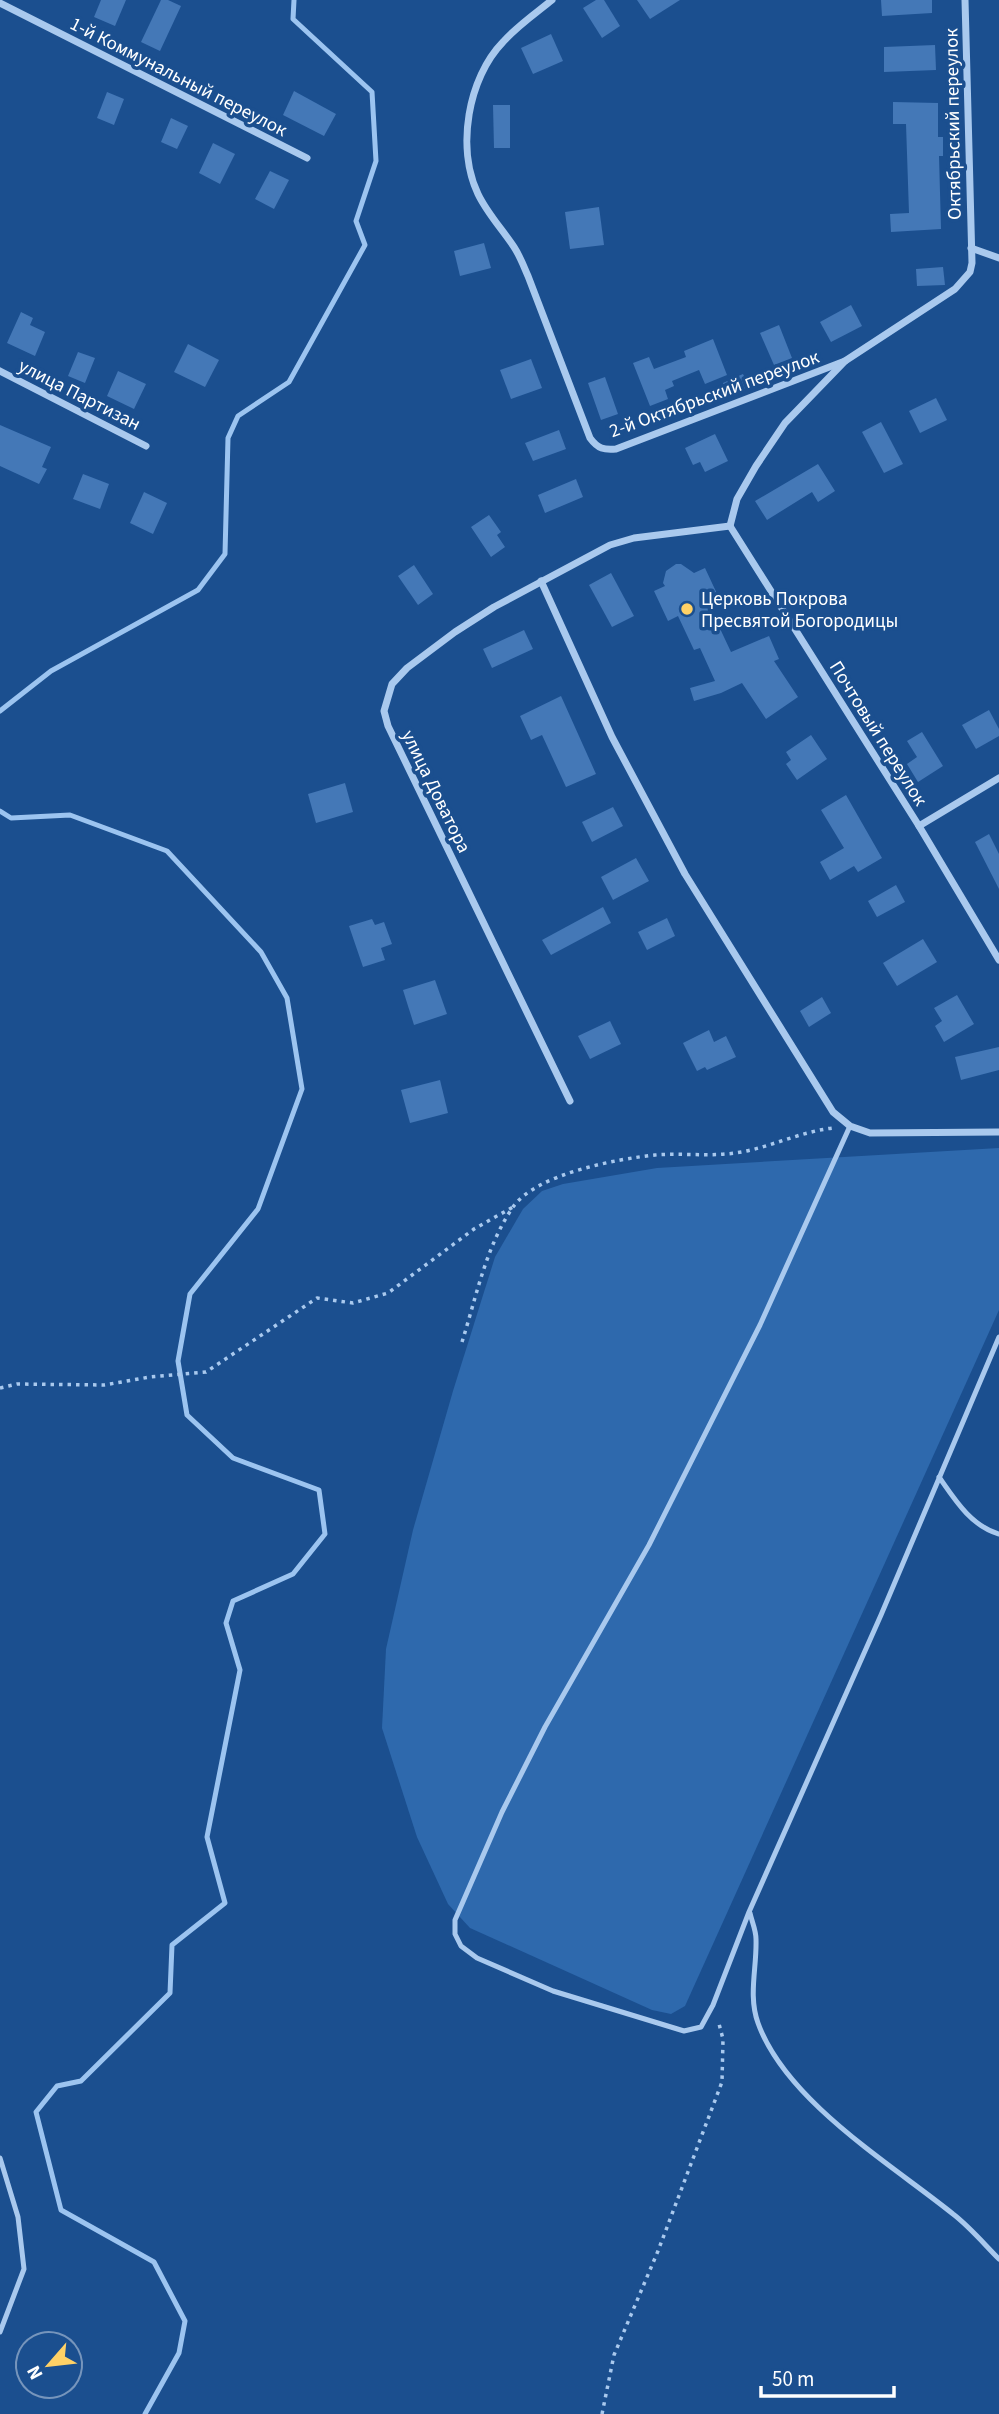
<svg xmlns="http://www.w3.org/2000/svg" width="999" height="2414" font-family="'Source Sans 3',sans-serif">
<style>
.green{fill:#2e69ad}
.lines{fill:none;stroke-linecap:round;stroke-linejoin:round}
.stream{stroke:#9cc4f0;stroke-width:5}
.building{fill:#4478b7}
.path{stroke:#a9c9ee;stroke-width:3.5;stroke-dasharray:3.5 5;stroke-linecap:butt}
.lane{stroke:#a9c9ee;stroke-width:5}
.street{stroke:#a9c9ee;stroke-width:7}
.poi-dot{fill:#ffd166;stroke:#1b4f8f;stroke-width:2.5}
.labels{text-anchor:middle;stroke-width:7;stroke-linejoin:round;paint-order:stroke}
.street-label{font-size:19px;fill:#fff;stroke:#1b4f8f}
.poi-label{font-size:19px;fill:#fff;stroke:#1b4f8f;text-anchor:start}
</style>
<rect width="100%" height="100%" fill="#1b4f8f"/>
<path class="green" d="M999 1148V1310L685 2006 671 2014 652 2010 470 1928 448 1904 417 1837 382 1728 386 1649 413 1530 453 1391 495 1257 523 1209 542 1191 563 1184 657 1168Z"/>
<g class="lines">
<g class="stream">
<path d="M0 711 51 671 198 590 225 554 228 438 238 416 289 382 365 245 356 221 376 161 372 92 293 19 294 0"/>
<path d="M0 811 11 818 70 815 167 851 261 952 287 998 302 1089 258 1209 190 1294 178 1361 187 1415 233 1458 319 1490 325 1534 293 1574 233 1601 226 1623 240 1670 207 1837 225 1903 172 1945 170 1993 81 2081 57 2086 36 2112 61 2210 154 2262 185 2321 179 2353 145 2414"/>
</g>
</g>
<g class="building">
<path d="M101 0H126L115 26 94 17Z"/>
<path d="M161 0H168L181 6 160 51 141 42Z"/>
<path d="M596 0H604L620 26 602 38 583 8Z"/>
<path d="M637 0H680L650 19Z"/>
<path d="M881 0H932V13L882 16Z"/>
<path d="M551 34 563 61 533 74 521 48Z"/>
<path d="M935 45 936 70 884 72V47Z"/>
<path d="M294 91 336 114 324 136 283 115Z"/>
<path d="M107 92 124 99 114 125 97 118Z"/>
<path d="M893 102 938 103V137H943V156H939L941 229 891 232 890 214 909 213 906 124H893Z"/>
<path d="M493 105H510V148H494Z"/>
<path d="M171 118 188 126 177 149 161 142Z"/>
<path d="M213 143 235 154 220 184 199 173Z"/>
<path d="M270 171 289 180 274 209 255 199Z"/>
<path d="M599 207 604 245 570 249 565 212Z"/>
<path d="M484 243 491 268 460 276 454 251Z"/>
<path d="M943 267 945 285 917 286 916 269Z"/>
<path d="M851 305 862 326 831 342 820 322Z"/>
<path d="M21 312 33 318 30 325 45 332 35 356 7 343Z"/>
<path d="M779 325 792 358 774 365 760 333Z"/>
<path d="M713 339 727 375 705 384 699 370 672 381 674 386 665 390 668 399 650 406 633 363 649 357 654 369 686 357 684 351Z"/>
<path d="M188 344 219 360 205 387 174 372Z"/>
<path d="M78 352 95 358 85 383 68 376Z"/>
<path d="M531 359 542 388 511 399 500 370Z"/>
<path d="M118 371 146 384 134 409 107 396Z"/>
<path d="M743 374 749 387 729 396 723 383Z"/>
<path d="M605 377 618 414 601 420 588 383Z"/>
<path d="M936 398 947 420 920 433 909 411Z"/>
<path d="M881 422 903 464 884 473 862 432Z"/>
<path d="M0 425 51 447 42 467 47 469 39 484 0 466Z"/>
<path d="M559 430 566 449 533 461 525 443Z"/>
<path d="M715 434 728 461 705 472 700 462 693 465 685 448Z"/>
<path d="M818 464 835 491 818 502 812 492 767 520 755 501Z"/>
<path d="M83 474 109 484 100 509 73 499Z"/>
<path d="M576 479 583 497 545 513 538 495Z"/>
<path d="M144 492 167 503 153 534 130 523Z"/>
<path d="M489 515 501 532 497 535 505 547 491 557 471 527Z"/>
<path d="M676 564H681L694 573 705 568 719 598 708 603 731 652 769 636 779 659 774 661 798 697 766 719 742 683 721 693 694 701 690 688 715 681 700 648 694 650 678 616 668 621 654 591 665 586 663 583 666 571Z"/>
<path d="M414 565 433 594 418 605 398 576Z"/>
<path d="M611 573 634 616 612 627 589 585Z"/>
<path d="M524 630 533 649 492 668 483 649Z"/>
<path d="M561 696 596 774 566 787 542 735 531 740 520 716Z"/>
<path d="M989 710 999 729V736L976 749 962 725Z"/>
<path d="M922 732 943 766 918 782 907 764 917 757 907 741Z"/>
<path d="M811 735 827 759 797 780 786 764 791 760 786 752Z"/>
<path d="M345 783 353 812 316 823 308 794Z"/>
<path d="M846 795 882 858 858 872 854 866 830 880 820 862 844 848 821 810Z"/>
<path d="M613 807 623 826 592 842 582 822Z"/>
<path d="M989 834 999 854V889L975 842Z"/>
<path d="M636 858 649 881 613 900 601 877Z"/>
<path d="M896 885 905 902 877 917 868 901Z"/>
<path d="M603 907 611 923 551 955 542 940Z"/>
<path d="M667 918 675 936 647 950 638 932Z"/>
<path d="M372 919 375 925 384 922 392 944 381 948 385 960 363 967 349 926Z"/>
<path d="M923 939 937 962 897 986 883 963Z"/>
<path d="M435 980 447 1014 414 1025 403 990Z"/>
<path d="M957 995 974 1024 944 1042 935 1026 942 1021 934 1008Z"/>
<path d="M822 997 831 1013 809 1027 800 1011Z"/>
<path d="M610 1021 621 1044 590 1059 578 1036Z"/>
<path d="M709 1030 714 1042 726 1036 736 1057 707 1070 705 1067 697 1071 683 1043Z"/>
<path d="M999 1047V1070L961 1080 955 1057Z"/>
<path d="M440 1080 448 1113 410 1123 401 1090Z"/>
</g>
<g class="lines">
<g class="path">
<path d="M462 1342C476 1298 486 1246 513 1207 536 1174 616 1159 655 1155 678 1153 702 1156 725 1154 762 1152 796 1132 833 1128"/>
<path d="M0 1388 17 1384 104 1385 150 1377 206 1372 317 1298 353 1303 388 1293 474 1229 513 1207"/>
<path d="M602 2414 614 2355 658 2251 722 2082 723 2039 718 2020"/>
</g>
<g class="lane">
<path d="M850 1126 760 1325 649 1545 545 1727 502 1812 455 1920V1934L461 1946 477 1958 553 1991 684 2031 701 2027 713 2005 749 1912 881 1615 999 1337"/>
<path d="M939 1477C955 1500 971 1526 999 1534"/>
<path d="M750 1913C752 1922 756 1930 756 1939 757 1968 748 1995 758 2023 786 2101 891 2164 953 2214 970 2227 984 2244 999 2259"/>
<path d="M0 2158 18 2217 24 2269 0 2332"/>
</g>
<g class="street">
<path d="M552 0C536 13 517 26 503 42 468 78 456 148 478 194 487 213 502 229 514 247 520 256 524 267 528 276L590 438C598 449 604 450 616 449L845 361"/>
<path d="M0 3 307 158"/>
<path d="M971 248 999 258"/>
<path d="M0 371 146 446"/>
<path d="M730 526 737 499 756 466 785 423 845 361 955 289 970 272 972 263 965 0"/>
<path d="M730 526 919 826 999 960"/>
<path d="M541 581 612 737 685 874 833 1112 850 1126 870 1133 999 1132"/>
<path d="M919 826 999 778"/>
<path d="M570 1101 388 726 384 711 392 684 407 668 455 632 494 607 610 545 634 538 730 526"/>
</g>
</g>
<circle class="poi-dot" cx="687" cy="609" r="7"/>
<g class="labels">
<g class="street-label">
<text transform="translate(179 76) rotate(27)" y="7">1-й Коммунальный переулок</text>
<text transform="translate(952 124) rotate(-91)" y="7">Октябрьский переулок</text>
<text transform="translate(714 393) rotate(-20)" y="7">2-й Октябрьский переулок</text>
<text transform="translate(80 394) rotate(27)" y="7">улица Партизан</text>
<text transform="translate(879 733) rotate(58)" y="7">Почтовый переулок</text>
<text transform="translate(437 791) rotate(64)" y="7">улица Доватора</text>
</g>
<g class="poi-label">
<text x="701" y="605">Церковь Покрова<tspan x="701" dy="22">Пресвятой Богородицы</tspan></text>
</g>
</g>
<g transform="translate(49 2365) rotate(242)"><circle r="33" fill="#1b4f8f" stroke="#7695bc" stroke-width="2"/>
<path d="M0-5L12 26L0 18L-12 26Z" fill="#ffd166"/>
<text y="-10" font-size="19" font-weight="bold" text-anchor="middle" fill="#ffffff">N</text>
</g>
<path d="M761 2386v10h133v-10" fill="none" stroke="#ffffff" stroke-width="3.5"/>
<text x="772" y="2386" font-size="21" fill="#ffffff" stroke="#1b4f8f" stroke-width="5" paint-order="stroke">50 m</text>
</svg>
